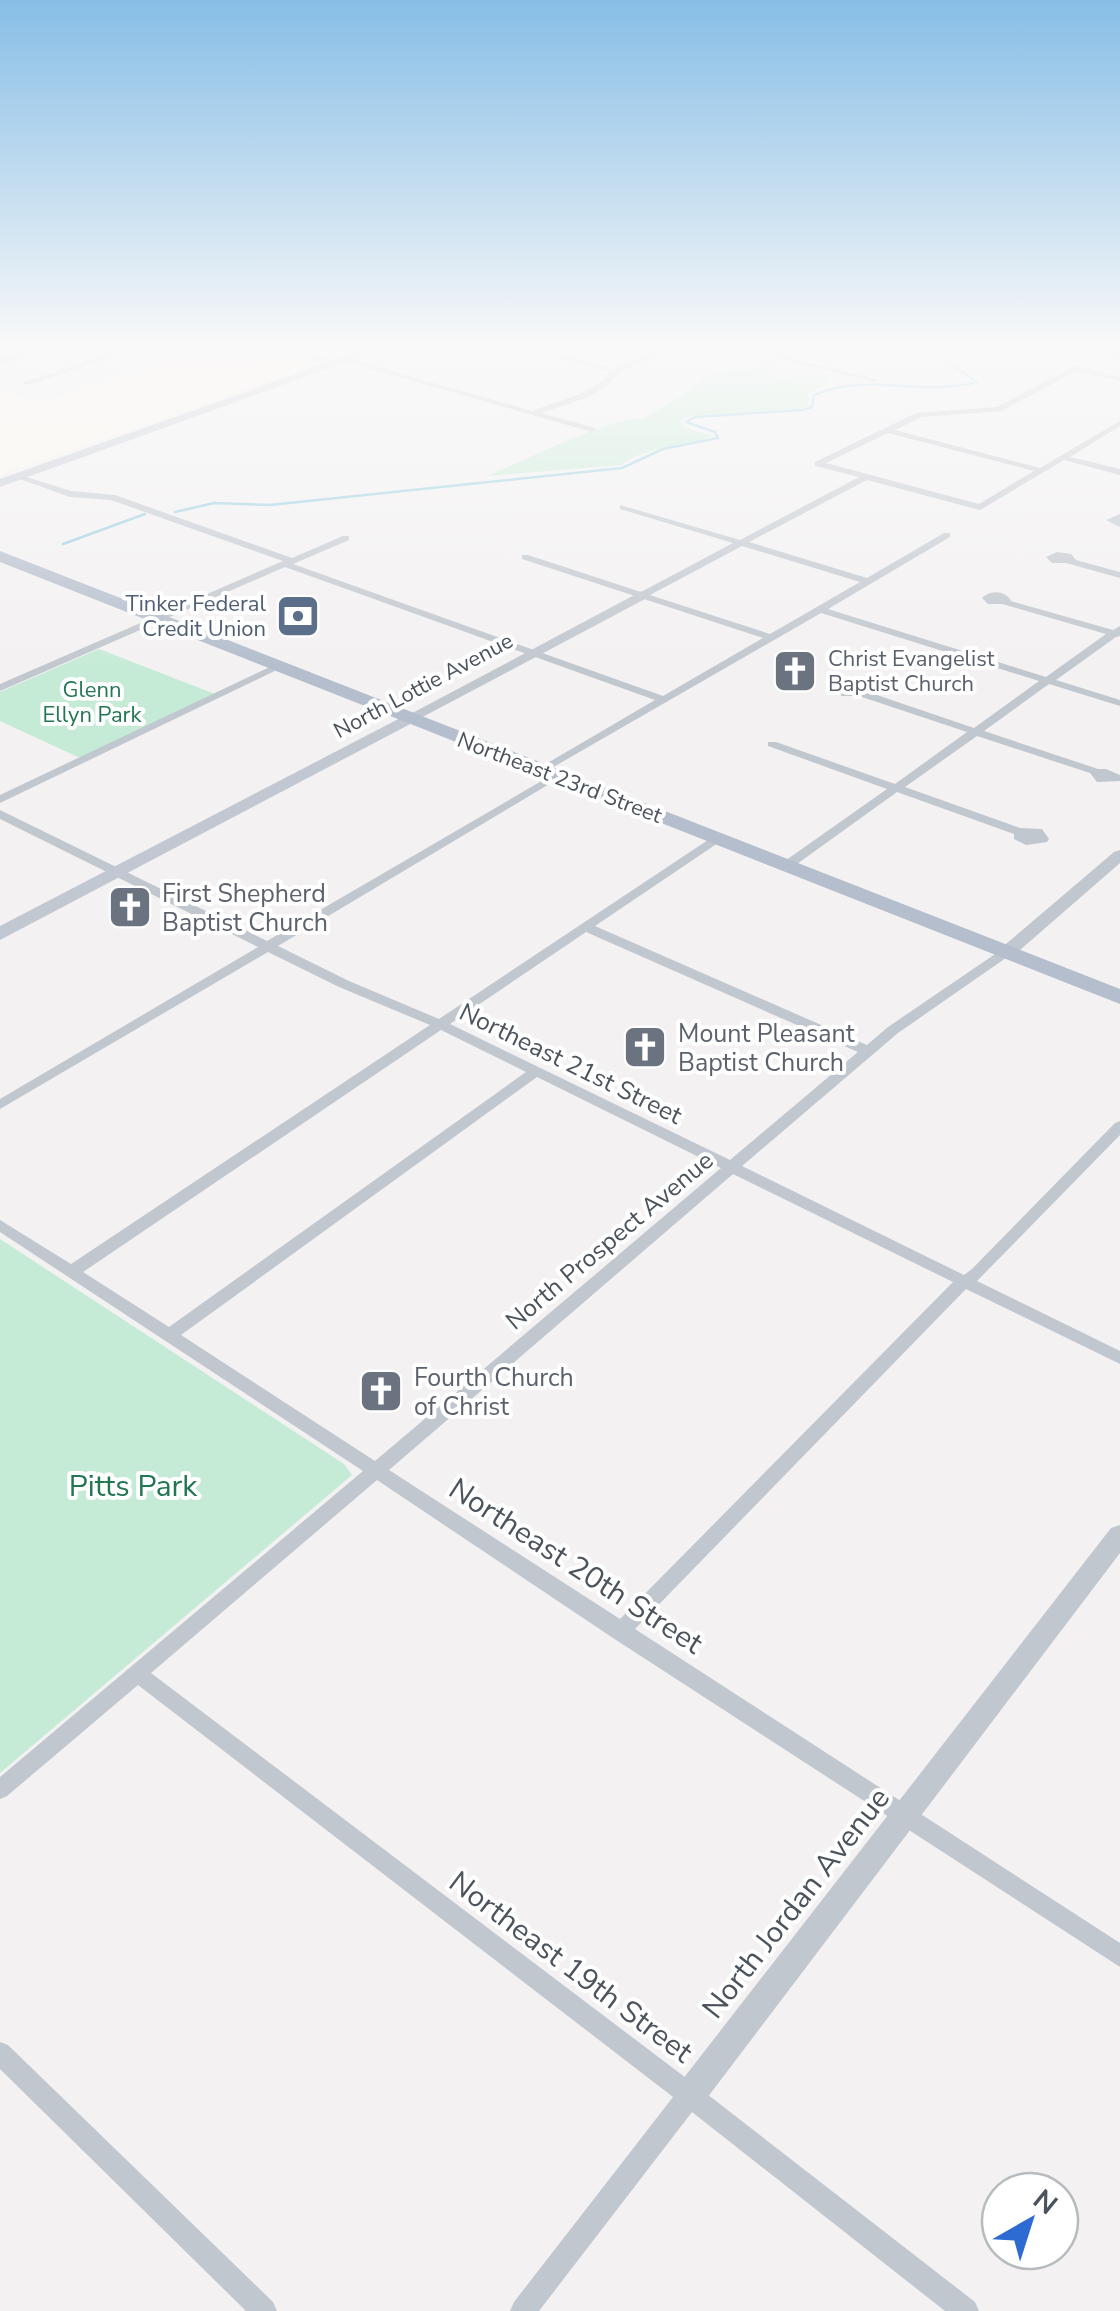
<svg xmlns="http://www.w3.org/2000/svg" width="1120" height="2311" font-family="'Nunito Sans',sans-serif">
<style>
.commercial{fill:#fbf8ed}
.green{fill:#c5ebd6}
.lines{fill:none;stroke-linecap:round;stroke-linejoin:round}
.stream{stroke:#96cee3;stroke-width:2.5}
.minor{fill:#c1c7ce;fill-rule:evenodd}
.tertiary{fill:#c1c7ce;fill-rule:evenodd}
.secondary{fill:#c1c8d2;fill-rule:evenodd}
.primary{fill:#b4becc;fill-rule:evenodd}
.labels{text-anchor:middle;stroke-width:8;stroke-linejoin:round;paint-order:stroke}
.far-service-label{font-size:22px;fill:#4e5e75;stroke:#fff;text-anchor:end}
.far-worship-label{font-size:22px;fill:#5b616d;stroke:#fff;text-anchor:start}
.far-street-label{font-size:22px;fill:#4b535c;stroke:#fff}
.far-park-label{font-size:22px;fill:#227752;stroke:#fff}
.worship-label{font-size:25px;fill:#5b616d;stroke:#fff;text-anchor:start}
.street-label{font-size:25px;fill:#4b535c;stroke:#fff}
.near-park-label{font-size:30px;fill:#227752;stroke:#fff}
.near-street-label{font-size:30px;fill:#4b535c;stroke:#fff}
</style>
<rect width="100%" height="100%" fill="#f3f1f1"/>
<path class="commercial" d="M211 347H271L321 363 0 475V390L40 403Z"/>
<g class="green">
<path d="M766 361 781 364 779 371 769 372 773 377C791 380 816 369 831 381L809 393 808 406 799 409 690 416 679 421 687 428 711 436C682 451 649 444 621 465L487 476 578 436 618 422 644 418 685 394 714 371 749 369Z"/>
<path d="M99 649 215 694 80 758 0 721V692Z"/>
<path d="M0 1239 344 1464 352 1475 0 1773Z"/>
</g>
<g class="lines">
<g class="stream">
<path d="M175 512 214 503 270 505 622 468 663 449 718 438 715 432 686 422 695 417 803 410 812 407 814 395C867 372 923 397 977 382L946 360 947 347"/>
<path d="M63 544 145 514"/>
</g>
<g class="minor">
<path d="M131 347H142L28 385 21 383Z"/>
<path d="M274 347H285L340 363 336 365Z"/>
<path d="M518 347H528L615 369 666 347H676L622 371 607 386 586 398 541 413 595 428 596 430 592 432 340 360 347 358 532 411 580 394 601 382 611 372Z"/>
<path d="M733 347H745L879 380 875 382Z"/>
<path d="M1075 366 1120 377V381L1076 371 1002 411 921 417 895 430 1040 468 1120 421V426L1070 457 1120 469V475L1064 460 980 510 867 480 749 542 867 578 944 533H950V537L828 609 1046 677 1106 634 1002 604H988L982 598C990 590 1005 590 1011 601L1113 630 1120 626V636L1116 637 1056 680 1120 700V706L1049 684 984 731 1098 769H1106L1120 775V781L1097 782 1090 773 977 736 905 787 1020 828 1042 829 1049 839 1047 842 1026 845 1014 839V834L897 792 790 869H782V863L887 789 768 746V742H776L895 784 967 732 859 696H842L837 690C843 683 853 683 862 685L868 692 974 728 1039 681 821 613 543 773 537 770 539 768 655 700 285 567 0 691V684L283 561 111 500 70 497 17 478V474L71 491 115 495 292 558 343 536H349V540L293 564 663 696 763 638 522 559V555H528L641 592 733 543 620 509V505L740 540 859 477 815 466V462L916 413 997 407ZM888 433 1034 471 979 504 826 463ZM742 546 860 582 770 634 650 595Z"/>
<path d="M1120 514V527L1106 520Z"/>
<path d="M1057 552 1071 554 1076 560 1120 572V578L1066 563H1052L1046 557Z"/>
<path d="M276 664 285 666 0 803V795Z"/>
<path d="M557 772 561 773V777L278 946 349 981 439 1019 717 834 721 835V841L595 926 867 1045 888 1027 1001 950 1006 949 1013 953 898 1033 742 1166 964 1275 972 1269 1115 1123 1120 1121V1135L977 1281 1120 1351V1364L966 1289 635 1629 1120 1943V1967L613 1638 377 1480 151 1673 698 2087 975 2302 979 2311H945L692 2112 539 2311H510L514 2302 673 2097 138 1685 7 1796 0 1799V1777L363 1471 0 1232V1220L71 1264 430 1025 339 987 268 952 0 1109V1099L258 947 0 819V810L267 941ZM586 932 858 1052 730 1160 450 1024ZM441 1030 526 1072 169 1327 83 1272ZM537 1077 721 1168 375 1461 181 1335ZM733 1174 953 1282 620 1619 389 1470Z"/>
<path d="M0 2042 8 2045 273 2302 277 2311H246L0 2069Z"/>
</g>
<g class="tertiary">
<path d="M41 347H55L0 365V359Z"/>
<path d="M1081 347 1120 351V357L1082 349Z"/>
<path d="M642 591 649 595 647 598 415 721 403 718Z"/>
<path d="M1120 850V863L1012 957H1000L997 953 1000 949 1114 852Z"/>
<path d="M1120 1525V1553L701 2106 690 2111 679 2106 674 2095 679 2084 1111 1528Z"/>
</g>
<g class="secondary">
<path d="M372 347H388L0 487V479Z"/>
<path d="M410 713 416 715V721L0 940V926Z"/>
</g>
<path class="primary" d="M0 551 1120 989V1004L0 562Z"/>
</g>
<linearGradient id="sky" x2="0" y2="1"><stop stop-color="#87bee6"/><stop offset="0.52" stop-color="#faf9f9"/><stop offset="1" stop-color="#faf9f9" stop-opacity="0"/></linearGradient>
<rect width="1120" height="670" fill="url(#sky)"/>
<defs>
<g id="bank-square" transform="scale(2.25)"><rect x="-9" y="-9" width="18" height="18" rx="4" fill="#5c6f8a" stroke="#fff"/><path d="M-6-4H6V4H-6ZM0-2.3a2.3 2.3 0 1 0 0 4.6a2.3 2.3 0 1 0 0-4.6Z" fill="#fff"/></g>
<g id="church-square" transform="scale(2.25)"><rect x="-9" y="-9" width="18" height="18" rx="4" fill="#6b7280" stroke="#fff"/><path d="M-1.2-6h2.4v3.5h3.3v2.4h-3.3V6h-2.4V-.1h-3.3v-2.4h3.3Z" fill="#fff"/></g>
</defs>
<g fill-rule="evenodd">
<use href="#bank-square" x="298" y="616"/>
<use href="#church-square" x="795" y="671"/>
<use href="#church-square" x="130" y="907"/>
<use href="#church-square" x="645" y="1047"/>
<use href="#church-square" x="381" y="1391"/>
</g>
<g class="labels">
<g class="far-service-label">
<text x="266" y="611">Tinker Federal<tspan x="266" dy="25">Credit Union</tspan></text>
</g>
<g class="far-worship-label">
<text x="828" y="666">Christ Evangelist<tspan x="828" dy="25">Baptist Church</tspan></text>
</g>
<g class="far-street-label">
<text transform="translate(423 685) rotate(-28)" y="8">North Lottie Avenue</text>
<text transform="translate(560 777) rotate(21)" y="8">Northeast 23rd Street</text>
</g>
<g class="far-park-label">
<text x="92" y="697">Glenn<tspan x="92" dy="25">Ellyn Park</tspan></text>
</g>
<g class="worship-label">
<text x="162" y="902">First Shepherd<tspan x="162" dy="29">Baptist Church</tspan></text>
<text x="678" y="1042">Mount Pleasant<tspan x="678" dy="29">Baptist Church</tspan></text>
<text x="414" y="1386">Fourth Church<tspan x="414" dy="29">of Christ</tspan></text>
</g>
<g class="street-label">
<text transform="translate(571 1063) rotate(26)" y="9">Northeast 21st Street</text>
<text transform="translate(609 1240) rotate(-40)" y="9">North Prospect Avenue</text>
</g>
<g class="near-park-label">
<text x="133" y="1496">Pitts Park</text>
</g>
<g class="near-street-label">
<text transform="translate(576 1566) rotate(33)" y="10">Northeast 20th Street</text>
<text transform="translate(796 1903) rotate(-52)" y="10">North Jordan Avenue</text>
<text transform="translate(571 1967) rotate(37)" y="10">Northeast 19th Street</text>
</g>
</g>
<g transform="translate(1030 2221) rotate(39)"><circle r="48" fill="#ffffff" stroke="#b7babe" stroke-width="2.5"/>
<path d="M0-8L18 38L0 25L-18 38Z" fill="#2d6ad1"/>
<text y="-15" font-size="28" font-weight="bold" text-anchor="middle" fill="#4b535c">N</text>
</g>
</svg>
